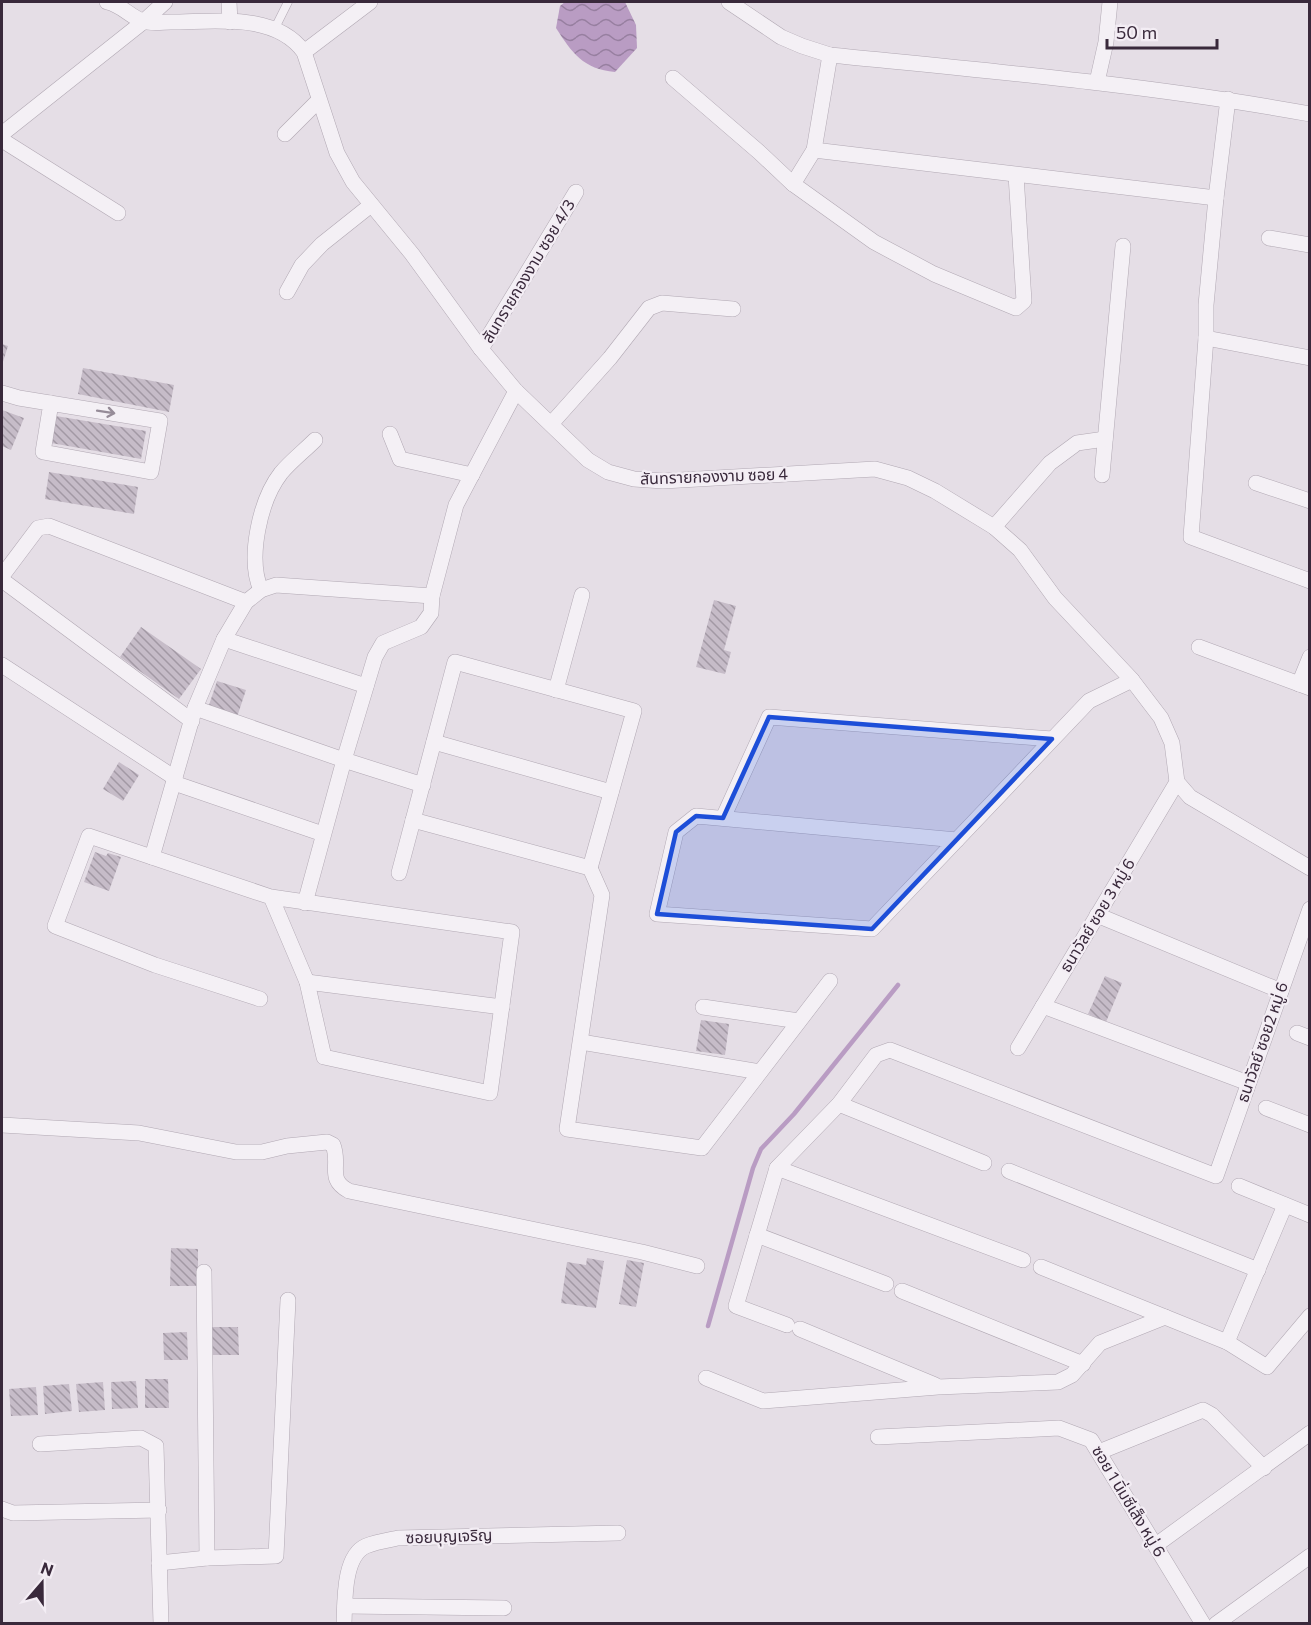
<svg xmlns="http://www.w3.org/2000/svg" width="1311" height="1625" font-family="Commissioner,'Noto Sans Thai',sans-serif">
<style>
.water{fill:url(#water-waves)}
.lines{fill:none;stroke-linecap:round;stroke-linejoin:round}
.stream{stroke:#b99cc3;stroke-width:4.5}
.building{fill:url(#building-back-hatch)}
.lane-casing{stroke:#b1a8b3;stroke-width:9}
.street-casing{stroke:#b1a8b3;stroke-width:16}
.lane{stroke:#f4f0f5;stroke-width:8}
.street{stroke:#f4f0f5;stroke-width:15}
.oneway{stroke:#968c98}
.marked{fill:#1d4ed8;fill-opacity:0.2;stroke:#1d4ed8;stroke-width:4.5;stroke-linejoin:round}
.labels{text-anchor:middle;stroke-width:4.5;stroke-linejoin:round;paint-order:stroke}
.street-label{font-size:16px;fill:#39293b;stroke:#f3edf4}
</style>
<defs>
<pattern id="water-waves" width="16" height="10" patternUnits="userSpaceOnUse" patternTransform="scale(1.5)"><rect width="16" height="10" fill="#b99cc3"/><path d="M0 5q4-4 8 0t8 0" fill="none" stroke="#977fa0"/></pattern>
<pattern id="building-back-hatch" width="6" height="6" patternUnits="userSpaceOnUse" patternTransform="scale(1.5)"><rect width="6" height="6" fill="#c6bcc8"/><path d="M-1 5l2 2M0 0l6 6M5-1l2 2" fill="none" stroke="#a299a4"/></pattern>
</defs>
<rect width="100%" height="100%" fill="#e5dee6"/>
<path class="water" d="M565 2H625L636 25 637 48 615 72C583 69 572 53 556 28L560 6Z"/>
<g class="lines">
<path class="stream" d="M708 1326 753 1168 761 1149 794 1114 898 985"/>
</g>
<g class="building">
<path d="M2 344 8 346 2 365Z"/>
<path d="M83 368 174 385 169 412 78 394Z"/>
<path d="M2 410 24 418 11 450 2 446Z"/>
<path d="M56 416 146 431 141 459 51 443Z"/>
<path d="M49 472 138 487 134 514 45 499Z"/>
<path d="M714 600 736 606 724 650 731 652 725 674 696 667Z"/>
<path d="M141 627 201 669 179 699 120 657Z"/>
<path d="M217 681 246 690 237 717 208 708Z"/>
<path d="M119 762 139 775 123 801 103 789Z"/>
<path d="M95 852 106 856 108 853 121 857 109 891 84 882Z"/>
<path d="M1105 976 1122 983 1106 1022 1088 1014Z"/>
<path d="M701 1020 729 1024 725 1055 696 1051Z"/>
<path d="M171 1248 198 1249V1286H170Z"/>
<path d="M587 1258 604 1261 596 1308 561 1303 567 1262 586 1265Z"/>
<path d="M627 1260 644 1263 636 1307 619 1304Z"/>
<path d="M211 1327H238L239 1355H211Z"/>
<path d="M187 1332 188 1360H164L163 1333Z"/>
<path d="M145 1379H168L169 1408H145Z"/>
<path d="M136 1381 138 1408 112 1409 111 1382Z"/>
<path d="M103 1382 105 1410 79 1412 76 1384Z"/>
<path d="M69 1384 72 1411 45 1414 43 1386Z"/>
<path d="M36 1387 38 1415 11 1416 9 1389Z"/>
</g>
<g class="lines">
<g class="lane-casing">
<path id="lane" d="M275 28 288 2"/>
</g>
<g class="street-casing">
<g id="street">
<path d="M107 2C122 5 130 17 143 21 150 24 163 22 171 22 214 22 275 12 304 52L337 153 353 182 412 254 481 349 516 391 588 460 608 472 634 479 663 481 875 469 908 478 935 491 994 527 1020 550 1055 598 1132 680 1161 718 1172 743 1177 782 1190 797 1310 868"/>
<path d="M229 2 230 22"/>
<path d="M729 2 781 37 802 46 830 55C990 71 1151 85 1310 114"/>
<path d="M304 52 370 2"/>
<path d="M673 78 759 152 793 184 874 242 934 274 1016 308 1024 301 1016 175"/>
<path d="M1097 82 1106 42 1110 2"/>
<path d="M1228 99 1216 198 1206 305V338L1191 537 1310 581"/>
<path d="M2 134 143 22 165 2"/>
<path d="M285 134 319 100"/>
<path d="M2 140 118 213"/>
<path d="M814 150 1216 198"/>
<path d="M793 184 814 150 830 55"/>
<path d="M1269 238 1310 245"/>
<path d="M287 292 302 265 322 244 371 205"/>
<path d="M1206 338 1310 358"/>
<path d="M481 349 576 192"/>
<path d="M2 393 19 398 160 421 151 472 43 452 51 403"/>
<path d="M551 424 610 358 649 308 662 303 733 309"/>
<path d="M390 434 400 459 472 475"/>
<path d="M1102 475 1123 246"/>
<path d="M1256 483 1310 501"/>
<path d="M994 527 1050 463 1077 443 1105 439"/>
<path d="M2 576 38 528 49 526 246 602"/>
<path d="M2 580 192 721"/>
<path d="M261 590C247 558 260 500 281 473 291 461 304 451 315 440"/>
<path d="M224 639 366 686"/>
<path d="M1199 647 1310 688"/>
<path d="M2 665 175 778"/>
<path d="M1299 684 1310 657"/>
<path d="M556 690 582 595"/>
<path d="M195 708 344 760 423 785"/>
<path d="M434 742 611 792"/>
<path d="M174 783 323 834"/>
<path d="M723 818 769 717 1052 739"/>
<path d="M413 820 590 868 602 895 567 1129 702 1148 830 981"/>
<path d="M957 840 696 816 676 832 657 914 872 929 1089 701 1132 680"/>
<path d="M152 857 195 708 224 639 246 602 261 590 276 585 432 596"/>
<path d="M399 873 455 662 634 711 590 868"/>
<path d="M305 903 344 760 375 657 383 643 421 627 431 613 432 596 456 505 516 391"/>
<path d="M1097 915 1281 991"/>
<path d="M307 982 502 1007"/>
<path d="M260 999 155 965 55 926 89 836 271 897 512 932 490 1093 324 1057 307 982 271 897"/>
<path d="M1043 1006 1248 1083"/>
<path d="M703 1007 799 1021"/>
<path d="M1297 1033 1310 1038"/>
<path d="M581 1042 760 1072"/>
<path d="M1018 1048 1177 782"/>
<path d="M839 1104 984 1163"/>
<path d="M1266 1108 1310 1125"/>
<path d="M2 1125 139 1133 236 1152H262L287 1146 327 1142 333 1145C341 1165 326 1179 349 1191L642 1252 697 1266"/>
<path d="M777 1168 1023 1260"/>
<path d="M1009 1171 1258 1270"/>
<path d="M1239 1186 1310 1215"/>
<path d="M757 1235 886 1284"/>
<path d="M1041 1267 1165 1317"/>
<path d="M204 1272 207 1558"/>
<path d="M902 1291 1083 1364"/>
<path d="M787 1325 736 1306 777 1168 839 1104 876 1055 890 1050 1216 1176 1310 909"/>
<path d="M800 1329 935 1385"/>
<path d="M1227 1342 1285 1205"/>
<path d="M706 1378 763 1401 938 1387 1058 1382 1072 1375 1100 1343 1165 1317 1227 1342 1267 1367 1310 1316"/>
<path d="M878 1437 1059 1428 1091 1440 1203 1624"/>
<path d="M40 1444 141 1438 156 1446 161 1624"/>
<path d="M1099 1452 1203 1410 1212 1415 1264 1468"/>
<path d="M2 1509 13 1513 159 1510"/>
<path d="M1156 1545 1310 1433"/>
<path d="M159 1563 207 1558 276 1556 288 1300"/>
<path d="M345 1606 504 1608"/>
<path d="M344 1624C345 1602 343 1556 366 1546 375 1542 388 1540 398 1538L618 1533"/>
<path d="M1216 1624 1310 1556"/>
</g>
</g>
<use href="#lane" class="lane"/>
<use href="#street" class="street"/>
</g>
<defs><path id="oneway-shaft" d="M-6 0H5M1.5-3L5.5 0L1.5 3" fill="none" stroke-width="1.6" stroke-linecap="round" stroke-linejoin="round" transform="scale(1.5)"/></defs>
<use class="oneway" href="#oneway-shaft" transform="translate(106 412) rotate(9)"/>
<path class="marked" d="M769 717 1052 739 872 929 657 914 676 832 696 816 723 818Z"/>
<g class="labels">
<g class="street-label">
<text transform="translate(528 271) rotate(-59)" y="6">สันทรายกองงาม ซอย 4/3</text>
<text transform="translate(714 476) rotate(-2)" y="6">สันทรายกองงาม ซอย 4</text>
<text transform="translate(1097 915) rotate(-59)" y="6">ธนาวัลย์ ซอย 3 หมู่ 6</text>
<text transform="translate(1262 1042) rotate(-71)" y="6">ธนาวัลย์ ซอย2 หมู่ 6</text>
<text transform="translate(1129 1501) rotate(59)" y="6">ซอย 1 นิ่มซีเส็ง หมู่ 6</text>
<text transform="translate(449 1536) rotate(-2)" y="6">ซอยบุญเจริญ</text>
</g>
</g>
<rect width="1311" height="1625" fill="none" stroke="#39293b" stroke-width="6"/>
<g transform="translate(42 1583) rotate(20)" stroke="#f3edf4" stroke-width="4.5" paint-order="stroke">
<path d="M0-4.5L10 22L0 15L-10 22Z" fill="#39293b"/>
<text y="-9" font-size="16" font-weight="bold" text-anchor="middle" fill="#39293b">N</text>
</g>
<path d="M1107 39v9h110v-9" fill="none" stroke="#39293b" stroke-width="3"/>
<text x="1116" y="39" font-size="18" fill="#39293b" stroke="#f3edf4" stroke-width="4.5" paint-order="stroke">50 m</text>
</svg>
